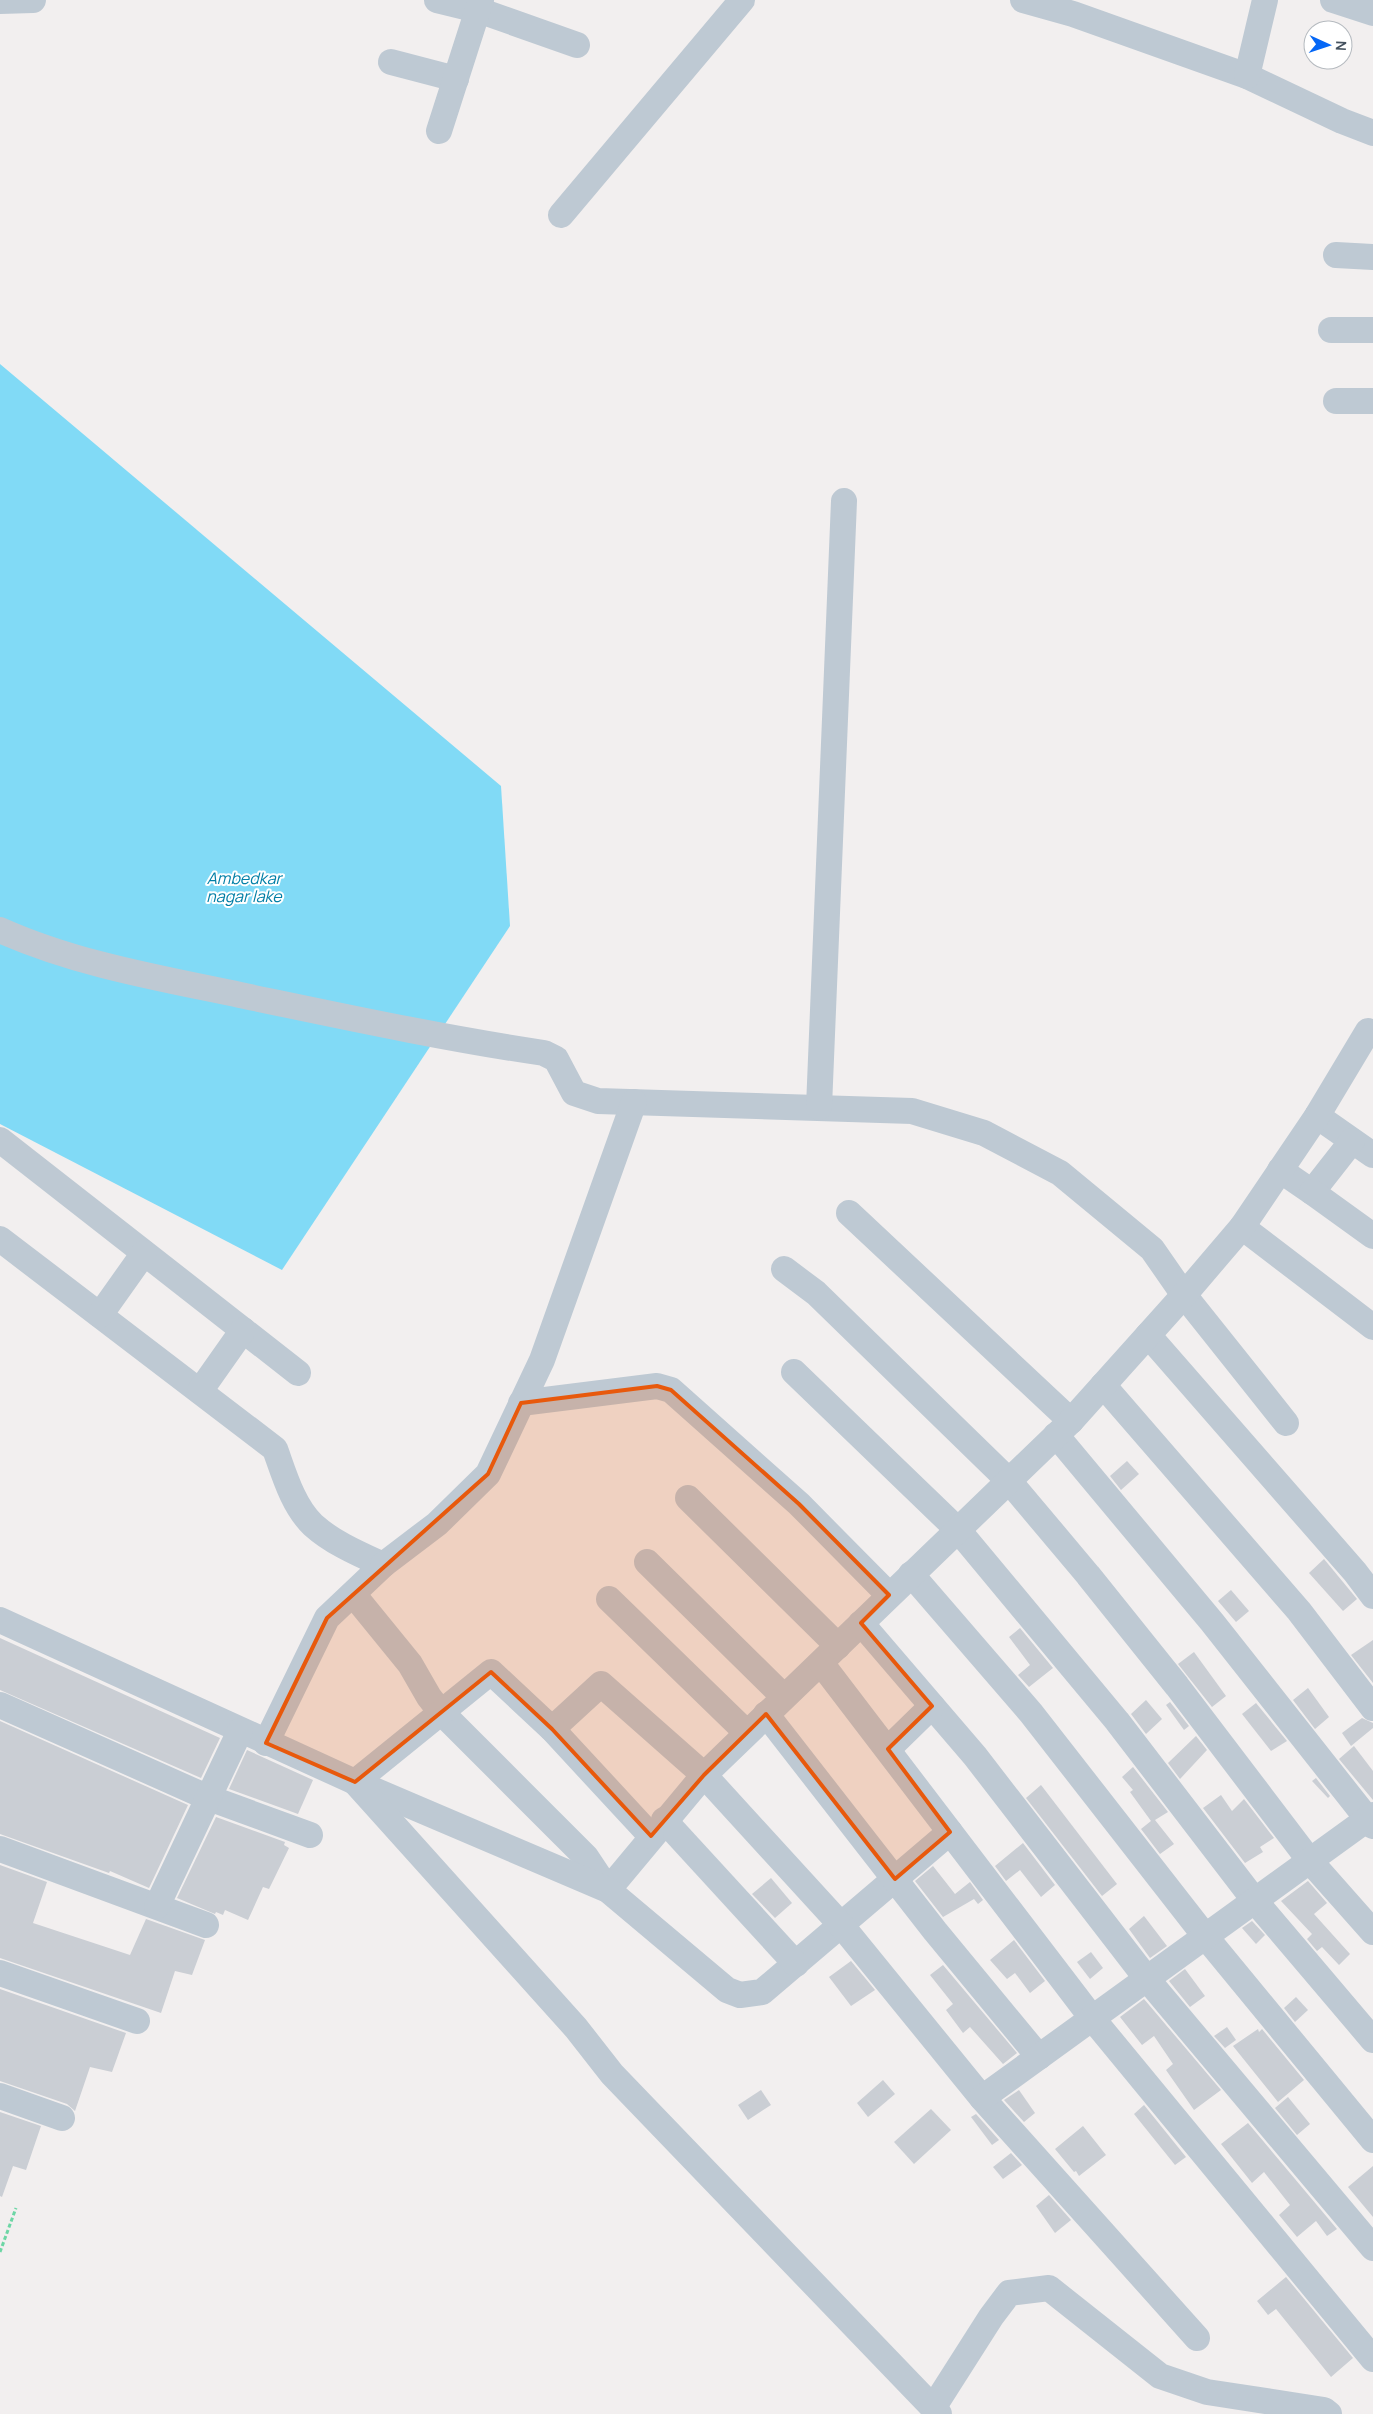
<svg xmlns="http://www.w3.org/2000/svg" width="1373" height="2414" font-family="Manrope,sans-serif">
<style>
.water{fill:#81daf6}
.building{fill:#caced4}
.lines{fill:none;stroke-linecap:round;stroke-linejoin:round}
.path{stroke:#6dd6a5;stroke-width:3;stroke-dasharray:4 2.5;stroke-linecap:butt}
.minor{stroke:#bec9d3;stroke-width:26}
.marked{fill:#e8590c;fill-opacity:0.2;stroke:#e8590c;stroke-width:4;stroke-linejoin:round}
.labels{text-anchor:middle;dominant-baseline:central;stroke-width:4;stroke-linejoin:round;paint-order:stroke}
.water-label{font-size:16px;font-style:italic;fill:#027fa6;stroke:#fff}
</style>
<rect width="100%" height="100%" fill="#f2efef"/>
<!-- water -->
<path class="water" d="M0 364 501 786 510 926 282 1270 0 1124Z"/>
<!-- building -->
<g class="building">
<path d="M1127 1461 1139 1474 1121 1490 1110 1476Z"/>
<path d="M1324 1559 1357 1599 1343 1611 1309 1573Z"/>
<path d="M1231 1590 1249 1611 1236 1622 1218 1601Z"/>
<path d="M1020 1628 1053 1668 1029 1687 1018 1675 1030 1665 1009 1637Z"/>
<path d="M0 1638 220 1738 201 1778 0 1690Z"/>
<path d="M1373 1640V1683L1351 1655Z"/>
<path d="M1194 1652 1226 1696 1212 1707 1178 1664Z"/>
<path d="M1308 1688 1329 1717 1315 1729 1293 1700Z"/>
<path d="M1146 1700 1162 1719 1146 1734 1131 1714Z"/>
<path d="M1170 1702 1189 1726 1184 1730 1166 1705Z"/>
<path d="M1256 1703 1287 1741 1271 1751 1242 1714Z"/>
<path d="M1362 1718 1373 1723V1728L1351 1746 1342 1733Z"/>
<path d="M0 1721 188 1805 149 1888 110 1871 109 1873 0 1834Z"/>
<path d="M1196 1736 1207 1750 1180 1779 1168 1763Z"/>
<path d="M1354 1746 1373 1771V1800L1339 1759Z"/>
<path d="M247 1750 313 1780 298 1814 229 1789Z"/>
<path d="M1133 1767 1168 1812 1155 1820 1174 1844 1160 1854 1141 1829 1151 1821 1130 1792 1133 1790 1122 1777Z"/>
<path d="M1316 1778 1330 1796 1328 1798 1312 1781Z"/>
<path d="M1041 1785 1117 1884 1102 1896 1026 1798Z"/>
<path d="M1221 1795 1232 1811 1244 1799 1274 1838 1260 1847 1263 1852 1245 1863 1203 1808Z"/>
<path d="M216 1817 285 1842 284 1845 289 1848 269 1889 263 1887 248 1920 225 1910 223 1915 216 1912 215 1914 177 1898Z"/>
<path d="M1023 1843 1055 1885 1041 1897 1020 1870 1006 1881 995 1866Z"/>
<path d="M0 1865 47 1882 33 1923 130 1955 146 1919 205 1940 192 1975 175 1971 161 2013 0 1958Z"/>
<path d="M933 1866 955 1894 970 1882 983 1900 978 1904 974 1899 943 1917 915 1881Z"/>
<path d="M771 1878 792 1903 775 1918 752 1894Z"/>
<path d="M1308 1881 1327 1903 1314 1914 1350 1954 1339 1965 1322 1947 1317 1951 1307 1939 1312 1934 1281 1901Z"/>
<path d="M1144 1916 1167 1946 1150 1958 1129 1929Z"/>
<path d="M1252 1921 1265 1935 1256 1944 1242 1928Z"/>
<path d="M1014 1940 1045 1981 1030 1993 1015 1973 1007 1979 990 1960Z"/>
<path d="M1091 1952 1103 1968 1090 1979 1077 1962Z"/>
<path d="M851 1961 875 1990 851 2006 829 1977Z"/>
<path d="M943 1965 1017 2053 1003 2064 970 2027 963 2033 946 2010 953 2004 930 1975Z"/>
<path d="M1185 1969 1205 1996 1190 2007 1169 1981Z"/>
<path d="M0 1989 126 2033 112 2072 90 2067 75 2111 67 2104 0 2081Z"/>
<path d="M1296 1997 1308 2010 1295 2022 1284 2008Z"/>
<path d="M1144 1999 1221 2090 1194 2110 1166 2070 1173 2064 1154 2036 1142 2045 1120 2017Z"/>
<path d="M1227 2027 1236 2040 1225 2048 1214 2036Z"/>
<path d="M1258 2029 1259 2032 1262 2029 1304 2080 1278 2102 1233 2046Z"/>
<path d="M883 2080 895 2094 868 2117 857 2103Z"/>
<path d="M761 2090 771 2105 748 2120 738 2105Z"/>
<path d="M1019 2090 1035 2113 1024 2122 1004 2100Z"/>
<path d="M1288 2097 1310 2124 1297 2135 1275 2108Z"/>
<path d="M1144 2105 1186 2157 1175 2165 1134 2114Z"/>
<path d="M931 2109 951 2130 914 2164 894 2142Z"/>
<path d="M0 2112 41 2126 26 2170 13 2166 2 2197 0 2196Z"/>
<path d="M976 2114 999 2140 992 2145 971 2117Z"/>
<path d="M1248 2123 1337 2229 1327 2236 1316 2221 1297 2237 1279 2215 1290 2205 1264 2172 1252 2183 1221 2144Z"/>
<path d="M1083 2126 1106 2155 1079 2176 1076 2171 1074 2172 1055 2149Z"/>
<path d="M1011 2153 1022 2165 1003 2179 993 2167Z"/>
<path d="M1373 2166V2217L1348 2187Z"/>
<path d="M1049 2195 1071 2220 1055 2233 1036 2206Z"/>
<path d="M1286 2277 1353 2358 1331 2377 1276 2309 1268 2315 1257 2301Z"/>
</g>
<g class="lines">
<!-- path -->
<path class="path" d="M0 2252 16 2208"/>
<!-- minor -->
<g class="minor">
<path d="M437 0 478 10 577 45"/>
<path d="M1023 0 1073 14 1247 76 1342 121 1373 133"/>
<path d="M1333 0 1373 13"/>
<path d="M0 1 33 0"/>
<path d="M391 62 456 79"/>
<path d="M1247 76 1265 0"/>
<path d="M439 131 481 0"/>
<path d="M561 215 742 0"/>
<path d="M1336 255 1373 257"/>
<path d="M1331 330H1373"/>
<path d="M1336 401H1373"/>
<path d="M0 930C76 964 159 978 240 995 341 1016 442 1038 544 1053L556 1059 574 1093 598 1101 912 1111 984 1133 1060 1173 1152 1249 1184 1295 1286 1423"/>
<path d="M819 1107 844 501"/>
<path d="M1317 1116 1373 1155"/>
<path d="M0 1140 298 1373"/>
<path d="M1280 1170 1312 1192 1352 1141"/>
<path d="M1312 1192 1373 1236"/>
<path d="M849 1213 1071 1421"/>
<path d="M1242 1227 1373 1327"/>
<path d="M0 1239 275 1449C284 1474 293 1506 313 1525 333 1543 359 1554 383 1565L327 1618 266 1743"/>
<path d="M784 1269 816 1293 1009 1481 1088 1575 1177 1686 1310 1861 1373 1932"/>
<path d="M100 1315 144 1253"/>
<path d="M1148 1335 1355 1572 1373 1596"/>
<path d="M794 1372 958 1530 1117 1721 1255 1901 1373 2040"/>
<path d="M1103 1385 1299 1611 1373 1708"/>
<path d="M200 1391 243 1330"/>
<path d="M521 1403 657 1386 671 1390 799 1504 889 1595"/>
<path d="M1056 1435 1212 1622 1373 1826"/>
<path d="M688 1498 838 1646"/>
<path d="M647 1562 784 1697"/>
<path d="M383 1565 437 1524 488 1474 542 1360 634 1102"/>
<path d="M911 1574 1031 1713 1205 1936 1373 2140"/>
<path d="M353 1594 410 1664 429 1697 440 1711 586 1857 608 1890 704 1775 1071 1421 1184 1295 1242 1227 1317 1116 1368 1031"/>
<path d="M609 1599 747 1733"/>
<path d="M0 1620 355 1782 608 1890 727 1990 740 1995 762 1992 950 1832"/>
<path d="M861 1623 975 1756 1147 1979 1373 2248"/>
<path d="M821 1663 1092 2018 1373 2359"/>
<path d="M0 1705 209 1798 310 1835"/>
<path d="M766 1714 935 1931 1039 2057"/>
<path d="M552 1729 601 1684 704 1775 842 1926 982 2098 1197 2338"/>
<path d="M888 1749 932 1706"/>
<path d="M664 1820 796 1964"/>
<path d="M651 1836 552 1729 491 1672 355 1782 576 2028 612 2074 939 2414"/>
<path d="M0 1849 206 1925"/>
<path d="M157 1906 240 1731"/>
<path d="M0 1973 137 2021"/>
<path d="M0 2096 62 2118"/>
<path d="M982 2098 1373 1815"/>
<path d="M933 2408 991 2317 1009 2293 1049 2288 1160 2376 1207 2392 1324 2410 1329 2414"/>
</g>
</g>
<!-- marked area -->
<path class="marked" d="M657 1386 671 1390 799 1504 889 1595 861 1623 932 1706 888 1749 950 1832 895 1879 766 1714 704 1775 651 1836 552 1729 491 1672 355 1782 266 1743 327 1618 488 1474 521 1403Z"/>
<g class="labels">
<!-- water labels -->
<g class="water-label">
<text x="244" y="878">Ambedkar<tspan x="244" dy="18">nagar lake</tspan></text>
</g>
</g>
<!-- north arrow -->
<g transform="translate(1328 45) rotate(93)"><circle r="24" fill="#ffffff" stroke="#b5babf"/>
<path d="M0-4L9 19L0 12L-9 19Z" fill="#0567f6"/>
<text y="-8" font-size="14" font-weight="bold" text-anchor="middle" fill="#45525f">N</text>
</g>
</svg>
